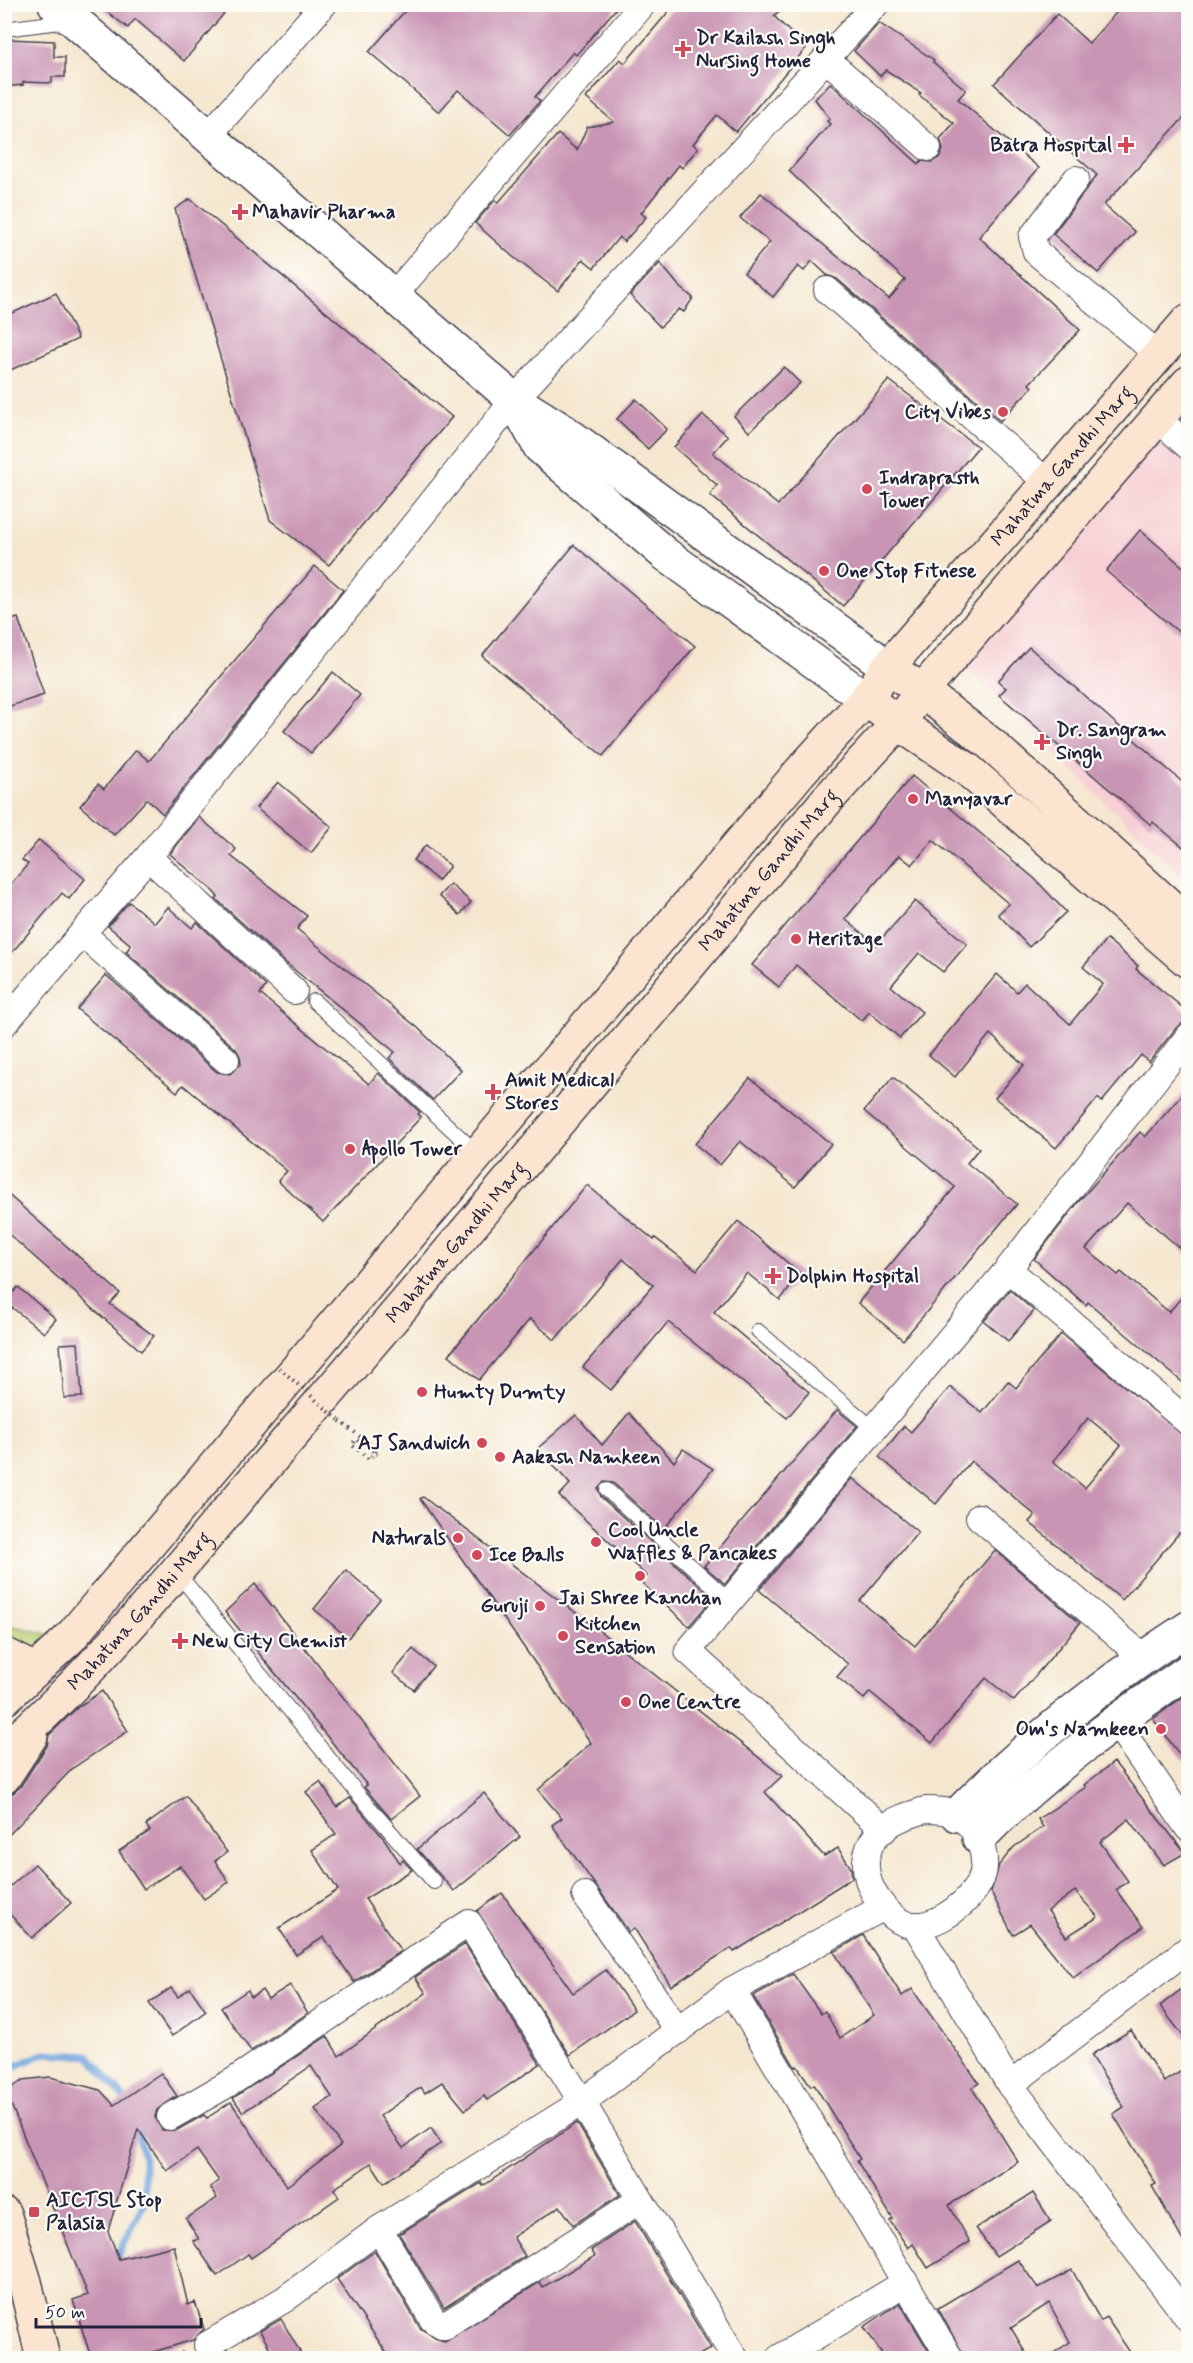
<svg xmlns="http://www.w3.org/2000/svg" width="1193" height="2363" font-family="Mynerve,sans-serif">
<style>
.built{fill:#f7cfd4}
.green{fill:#b7cc70;stroke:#6c7756;stroke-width:1.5}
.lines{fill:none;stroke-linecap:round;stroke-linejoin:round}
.stream{stroke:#70a4dc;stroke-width:7}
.building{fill:#c995b4;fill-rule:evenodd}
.service-casing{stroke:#424051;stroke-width:16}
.minor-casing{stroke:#424051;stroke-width:28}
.tertiary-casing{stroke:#424051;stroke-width:36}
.secondary-casing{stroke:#424051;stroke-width:36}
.path{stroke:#424051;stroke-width:4;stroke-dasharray:1.5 4.5;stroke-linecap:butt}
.service{stroke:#fff;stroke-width:14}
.minor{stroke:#fff;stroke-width:26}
.tertiary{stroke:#fff;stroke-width:33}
.secondary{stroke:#fce5d0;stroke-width:33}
.path-bridge{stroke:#424051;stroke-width:4;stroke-dasharray:1.5 4.5;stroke-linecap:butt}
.poi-dot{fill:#d1495b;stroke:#fdfcf7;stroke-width:2}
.labels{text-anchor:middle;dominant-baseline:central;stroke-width:4.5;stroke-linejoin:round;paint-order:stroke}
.poi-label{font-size:20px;font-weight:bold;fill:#22223b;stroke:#fdfcf7;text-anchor:start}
.street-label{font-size:20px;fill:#22223b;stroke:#fdfcf7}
</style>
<rect width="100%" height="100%" fill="#fdfcf7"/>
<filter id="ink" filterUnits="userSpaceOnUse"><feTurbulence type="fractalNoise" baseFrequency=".0167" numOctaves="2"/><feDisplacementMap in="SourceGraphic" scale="12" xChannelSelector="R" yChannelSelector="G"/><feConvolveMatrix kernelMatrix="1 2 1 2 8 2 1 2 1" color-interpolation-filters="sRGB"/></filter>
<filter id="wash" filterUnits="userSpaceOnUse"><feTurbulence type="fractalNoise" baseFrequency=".008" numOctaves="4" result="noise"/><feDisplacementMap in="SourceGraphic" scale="24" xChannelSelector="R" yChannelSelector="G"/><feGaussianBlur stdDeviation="1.35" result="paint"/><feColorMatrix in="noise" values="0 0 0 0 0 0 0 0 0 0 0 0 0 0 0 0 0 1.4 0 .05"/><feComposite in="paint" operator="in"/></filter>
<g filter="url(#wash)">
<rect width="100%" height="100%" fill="#f5e7cf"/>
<!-- built -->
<path class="built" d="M1188 386V882L961 663Z"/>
<!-- green -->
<path class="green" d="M5 1624 69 1639 5 1699Z"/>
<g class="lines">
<!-- stream -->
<g class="stream">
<path d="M4 2071 45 2053 89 2056 129 2104"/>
<path d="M115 2262 144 2203V2158L136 2125"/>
</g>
</g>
<g id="blocks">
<!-- building -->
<g class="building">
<path d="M97 4H232L184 61 135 19 128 28Z"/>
<path d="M411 4H620L576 55 573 52 535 97 540 101 510 135 458 90 439 112 369 52Z"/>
<path d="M675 4H786L774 16 806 48 736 132 717 115 693 144 698 148 682 168 679 165 641 213 646 217 624 242 619 237 594 268 583 259 558 291 512 256 475 223 495 200 498 203 558 134 577 150 587 127 614 122 586 98 620 59 625 63Z"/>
<path d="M1124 4H1188V113L1104 205 1135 232 1098 273 1053 234 1097 175 994 84 1057 14 1089 43Z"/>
<path d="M879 23 934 60 933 62 966 90 958 99 1039 168 979 237 1080 330 1029 384 1032 387 1000 421 837 279 827 275 812 261 804 271 798 266 773 297 744 273 770 242 740 218 761 193 889 299 905 280 789 171 830 124 827 121 830 119 815 99 830 83 919 164 921 161 932 162 940 157 943 150 940 139 954 123 919 95 921 93 886 70 880 76 854 51Z"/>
<path d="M8 39 54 41V57H65V77H52V83L23 82V85L4 87V47H8Z"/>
<path d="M190 199 452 417 329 565 270 520 175 209Z"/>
<path d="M660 263 679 286 693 298 684 312 679 309 660 327 630 295Z"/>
<path d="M56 293 78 339 4 373V317Z"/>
<path d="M784 367 800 383 749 432 734 416Z"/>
<path d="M889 380 978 447 843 606 710 495 717 485 674 447 703 415 728 436 713 453 778 505Z"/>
<path d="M636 399 667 429 648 449 617 419Z"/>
<path d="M1140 530 1188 571V640L1106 571Z"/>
<path d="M574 545 695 646 603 756 482 656Z"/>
<path d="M315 566 343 590 163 814 147 799 114 835 80 806 98 784 104 789 136 750 149 761Z"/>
<path d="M18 618 44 695 4 708V622Z"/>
<path d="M1029 647 1188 787V851L1153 822 1151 825 999 695 1006 688 998 681Z"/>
<path d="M333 672 360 695 311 753 284 731Z"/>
<path d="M912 776 1035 879 1066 912 1029 947 998 914 1009 904 933 840 912 865 899 855 845 919 876 945 915 901 967 944 943 972 919 953 891 986 922 1012 900 1038 869 1012 862 1021 796 965 779 987 752 965Z"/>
<path d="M278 782 332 827 311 853 256 808Z"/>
<path d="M199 817 236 849 231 856 307 916 297 929 418 1028 461 1070 433 1100 391 1060 389 1058 395 1052 286 963 216 899 218 897 210 888 170 854Z"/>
<path d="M39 840 85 879 69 899 62 893 4 962V892L28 864 22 860Z"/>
<path d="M426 845 450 866 438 881 413 860Z"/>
<path d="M450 884 471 902 460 915 439 896Z"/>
<path d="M129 902 155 923 168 907 192 928 197 922 266 986 260 994 369 1084 378 1073 420 1112 418 1114 421 1117 323 1222 278 1181 287 1171 183 1085 177 1092 77 1009 106 975 217 1072 230 1074 241 1064 240 1056 236 1049 126 952 131 945 108 926Z"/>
<path d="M1107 939 1138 966 1136 969 1188 1012V1020L1176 1028 1149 1062 1141 1055 1102 1102 1098 1098 1056 1148 995 1098 1024 1065 990 1034 955 1077 929 1055 997 974 1017 992 1025 983 1070 1024 1103 984 1083 967Z"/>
<path d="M893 1077 979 1148 967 1163 1017 1204 903 1340 858 1303 955 1187 864 1111Z"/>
<path d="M750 1078 831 1144 795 1187 740 1141 720 1165 695 1144Z"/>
<path d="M1188 1088V1255L1127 1203 1086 1249 1118 1275 1121 1272 1169 1312 1188 1290V1387L1088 1302 1086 1305 1034 1259 1080 1200 1140 1132 1145 1137Z"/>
<path d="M587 1185 654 1240 655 1238 697 1270 738 1221 801 1274 780 1300 747 1273 714 1312 809 1392 787 1418 668 1322 611 1390 583 1367 653 1285 623 1259 555 1340 530 1319 479 1380 449 1355Z"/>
<path d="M4 1191 120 1293 110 1304 154 1336 141 1351 4 1230Z"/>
<path d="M18 1287 56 1319 44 1333 5 1302Z"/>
<path d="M1010 1290 1034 1311 1008 1341 984 1321Z"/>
<path d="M1061 1334 1188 1439V1540L1179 1533 1122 1600 1029 1522 1035 1515 971 1461 936 1504 879 1457 904 1426 911 1432 950 1387 982 1413 1008 1381 1016 1388ZM1088 1418 1121 1445 1085 1488 1053 1461Z"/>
<path d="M78 1343 82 1397 64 1398 60 1344Z"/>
<path d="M837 1410 857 1426 725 1584 704 1566Z"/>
<path d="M629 1413 674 1462 683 1449 713 1469 664 1529 613 1483 604 1482 598 1489 601 1497 713 1598 689 1626 641 1582 647 1576 559 1496 570 1484 538 1448 576 1415 602 1445Z"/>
<path d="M852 1478 918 1532 860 1601 915 1646 995 1550 1080 1623 1014 1701 986 1678 932 1743 870 1692 864 1699 837 1677 848 1664 759 1590Z"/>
<path d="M423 1497 596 1628 782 1776 765 1792 824 1856 838 1848 851 1868 852 1878 734 1952 731 1948 671 1986 634 1928 629 1932 552 1825 562 1818 538 1790 591 1743 420 1499Z"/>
<path d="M346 1570 380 1599 348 1638 314 1609Z"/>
<path d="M255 1584 420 1796 391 1819 364 1787 367 1785 225 1612Z"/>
<path d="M413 1649 433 1666 414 1690 393 1673Z"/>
<path d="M102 1691 128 1731 73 1768 4 1840V1795L13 1793 20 1787 47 1746 49 1735 79 1706Z"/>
<path d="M1188 1693V1766L1153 1719Z"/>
<path d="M1114 1762 1185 1853 1164 1865 1129 1819 1100 1842 1128 1881 1116 1890 1143 1927 1073 1978 1030 1924 1013 1935 991 1892 999 1865 1014 1847 1043 1827 1038 1819 1086 1787 1084 1785ZM1075 1891 1098 1917 1066 1937 1048 1911Z"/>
<path d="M320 1782 337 1807 350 1798 385 1840 400 1863 403 1860 412 1870 365 1899 401 1951 354 1982 324 1937 296 1955 279 1928 338 1890 312 1850 336 1834 306 1792Z"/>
<path d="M484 1793 520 1837 454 1891 417 1849Z"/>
<path d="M186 1796 227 1852 215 1861 229 1882 204 1899 180 1866 144 1889 119 1851 150 1831 146 1825Z"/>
<path d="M35 1864 71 1903 32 1938 4 1908V1892Z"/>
<path d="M502 1893 573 1993 606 1970 634 2010 570 2055 477 1911Z"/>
<path d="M863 1935 902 1996 912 1989 979 2083 972 2088 1018 2162 949 2205 970 2242 928 2268 913 2244 908 2248 890 2221 893 2219 857 2161 860 2159 814 2084 811 2086 797 2066 795 2067 753 1996 793 1974 821 2014 825 2011 840 2038 874 2015 834 1952Z"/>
<path d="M465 1944 540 2064 487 2100 484 2096 465 2110 442 2082 425 2093 421 2087 380 2116 403 2148 431 2128 441 2143 384 2183 371 2163 334 2189 339 2197 251 2258 248 2254 217 2276 193 2241 199 2239 186 2219 217 2198 210 2187 219 2181 197 2150 167 2171 138 2129 108 2231 119 2259 174 2246 188 2305 195 2302 204 2329 193 2340 133 2358H91L73 2300 88 2295 6 2092 23 2080 50 2077 100 2090 114 2105 161 2073 177 2096 157 2110 155 2117 162 2130H177L204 2115 207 2118 231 2102 287 2186 341 2145 315 2109 332 2097 311 2066 243 2112 233 2098 327 2036 339 2056 426 1993 415 1977Z"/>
<path d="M1188 1984V2042L1160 2006Z"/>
<path d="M290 1985 308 2013 251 2051 221 2008 248 1990 251 1997 262 1990 268 1999Z"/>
<path d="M171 1988 178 1997 190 1988 206 2011 172 2036 149 2003Z"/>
<path d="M1131 2030 1164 2082 1188 2067V2250L1152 2186 1156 2184 1113 2114 1124 2107 1091 2055Z"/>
<path d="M577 2123 620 2195 573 2225 560 2206 513 2237 525 2256 444 2308 399 2234 481 2183 483 2186Z"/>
<path d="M1033 2193 1051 2221 996 2256 976 2228Z"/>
<path d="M635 2221 711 2348 695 2358H390L337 2279 375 2251 420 2328 437 2339 445 2341 540 2282 543 2287 595 2256 591 2250Z"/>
<path d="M1018 2260 1038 2288 1072 2270 1101 2321 1106 2317 1134 2358H1046L1070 2342 1049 2303 1011 2328 1029 2358H965L938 2308Z"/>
<path d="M900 2303 933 2358H885L864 2327Z"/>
<path d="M281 2319 300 2352 288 2358H275L260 2331Z"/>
</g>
</g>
</g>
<g filter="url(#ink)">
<use href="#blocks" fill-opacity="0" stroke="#424051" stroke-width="1.5"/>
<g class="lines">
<!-- service casing -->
<g class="service-casing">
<g id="service">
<path d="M4 29 68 21"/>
<path d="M314 1001 478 1154"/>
<path d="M758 1331 874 1429"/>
<path d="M607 1490 730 1601"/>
<path d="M175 1570 358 1794 434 1882"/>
</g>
</g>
<!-- minor casing -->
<g class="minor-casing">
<g id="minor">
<path d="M826 59 928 148"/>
<path d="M208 136 324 4"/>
<path d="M1076 179 1032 237 1036 252 1159 355"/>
<path d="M827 290 1049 484"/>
<path d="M394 295 643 4"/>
<path d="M1157 418 1188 446"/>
<path d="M148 857 294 991"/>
<path d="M83 934 226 1060"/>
<path d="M4 1024 148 857 514 400 876 4"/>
<path d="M1008 1269 1188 1422"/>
<path d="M979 1517 1143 1657"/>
<path d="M1115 1721 1188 1828"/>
<path d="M925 1810C935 1810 947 1810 957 1815 978 1827 992 1860 979 1883 966 1907 922 1940 895 1918 866 1895 851 1852 887 1826 897 1818 913 1814 925 1810Z"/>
<path d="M884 1830 688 1651 1008 1269 1188 1037"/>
<path d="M585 1895 678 2031"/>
<path d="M915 1925 1010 2085 1188 2318"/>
<path d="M732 1990 950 2358"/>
<path d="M1010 2085 1188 1949"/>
<path d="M170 2117 235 2080 469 1923 582 2102 735 2358"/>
<path d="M379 2229 433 2320 444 2326 640 2200"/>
<path d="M207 2345 285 2299 379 2229 582 2102 732 1990 882 1908"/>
<path d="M779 2358 905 2283"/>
</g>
</g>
<!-- tertiary casing -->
<g class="tertiary-casing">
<g id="tertiary">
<path d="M55 4 514 400 565 432 888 667"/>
<path d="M515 402 540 447 665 554 866 699"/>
<path d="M957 1815C1026 1745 1105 1682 1188 1628"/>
<path d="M979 1838C1042 1774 1114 1722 1188 1671"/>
</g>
</g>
<!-- secondary casing -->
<g class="secondary-casing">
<g id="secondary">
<path d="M1188 383 922 691 992 745 1188 923"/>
<path id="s1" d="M888 667 1188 321"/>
<path d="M4 1654 35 1670"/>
<path d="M4 1699 69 1639 800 772 866 699 888 667 922 691 898 723 866 699"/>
<path id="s2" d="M4 1751C110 1659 201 1540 293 1434 474 1225 650 1012 827 800L898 723 968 770 1188 961"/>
<path d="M4 1777 31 1736"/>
<path d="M4 2214 25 2282 43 2358"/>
</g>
</g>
<!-- path -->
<g class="path">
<path d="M340 1421 377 1450 369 1459 352 1445 356 1439 377 1455"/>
<path d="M164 2358 186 2352"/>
</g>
<!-- service -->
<use href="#service" class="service"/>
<!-- minor -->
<use href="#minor" class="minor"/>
<!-- tertiary -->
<use href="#tertiary" class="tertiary"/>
<!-- secondary -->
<use href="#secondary" class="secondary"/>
<!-- path-bridge -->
<path class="path-bridge" d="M279 1368 339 1420"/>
</g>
</g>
<!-- markers -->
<g class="poi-dot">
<path d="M680 40h6v6h6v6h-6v6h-6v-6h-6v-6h6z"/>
<path d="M1123 136h6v6h6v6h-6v6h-6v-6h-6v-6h6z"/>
<path d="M237 203h6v6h6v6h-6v6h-6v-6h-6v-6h6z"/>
<circle cx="1003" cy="412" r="6"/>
<circle cx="867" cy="489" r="6"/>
<circle cx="824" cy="571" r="6"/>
<path d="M1039 733h6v6h6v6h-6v6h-6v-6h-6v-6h6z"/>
<circle cx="913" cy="799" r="6"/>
<circle cx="796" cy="939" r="6"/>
<path d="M490 1083h6v6h6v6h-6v6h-6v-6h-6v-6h6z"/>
<circle cx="350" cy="1149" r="6"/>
<path d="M770 1267h6v6h6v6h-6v6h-6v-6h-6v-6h6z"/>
<circle cx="422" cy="1392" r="6"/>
<circle cx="482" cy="1443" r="6"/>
<circle cx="500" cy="1457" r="6"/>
<circle cx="458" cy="1538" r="6"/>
<circle cx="596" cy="1542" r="6"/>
<circle cx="477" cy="1555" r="6"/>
<circle cx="640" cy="1576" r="6"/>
<circle cx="540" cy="1606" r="6"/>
<circle cx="563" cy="1636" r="6"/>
<path d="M177 1632h6v6h6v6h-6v6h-6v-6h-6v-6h6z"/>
<circle cx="626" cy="1702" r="6"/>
<circle cx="1161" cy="1729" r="6"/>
<rect x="28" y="2206" width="12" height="12" rx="3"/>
</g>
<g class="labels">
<!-- poi labels -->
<g class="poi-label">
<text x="696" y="38">Dr Kailash Singh<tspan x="696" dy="23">Nursing Home</tspan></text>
<text x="1112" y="145" text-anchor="end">Batra Hospital</text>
<text x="252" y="212">Mahavir Pharma</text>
<text x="991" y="412" text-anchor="end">City Vibes</text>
<text x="879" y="478">Indraprasth<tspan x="879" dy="23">Tower</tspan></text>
<text x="836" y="571">One Stop Fitnese</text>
<text x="1056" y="730">Dr. Sangram<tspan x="1056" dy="23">Singh</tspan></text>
<text x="925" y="799">Manyavar</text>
<text x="808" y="939">Heritage</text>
<text x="505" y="1080">Amit Medical<tspan x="505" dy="23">Stores</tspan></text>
<text x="362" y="1149">Apollo Tower</text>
<text x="786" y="1276">Dolphin Hospital</text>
<text x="434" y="1392">Humty Dumty</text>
<text x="470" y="1443" text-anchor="end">AJ Sandwich</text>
<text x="512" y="1457">Aakash Namkeen</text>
<text x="608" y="1530">Cool Uncle<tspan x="608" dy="23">Waffles &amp; Pancakes</tspan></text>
<text x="446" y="1538" text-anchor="end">Naturals</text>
<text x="489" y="1555">Ice Balls</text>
<text x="640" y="1598" text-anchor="middle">Jai Shree Kanchan</text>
<text x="528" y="1606" text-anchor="end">Guruji</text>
<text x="575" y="1624">Kitchen<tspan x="575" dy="23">Sensation</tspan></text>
<text x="192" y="1641">New City Chemist</text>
<text x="638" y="1702">One Centre</text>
<text x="1149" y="1729" text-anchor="end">Om's Namkeen</text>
<text x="46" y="2200">AICTSL Stop<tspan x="46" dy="23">Palasia</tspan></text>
</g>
<!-- street labels -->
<g class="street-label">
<text stroke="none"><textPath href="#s1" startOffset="266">Mahatma Gandhi Marg</textPath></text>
<text stroke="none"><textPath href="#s2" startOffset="1167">Mahatma Gandhi Marg</textPath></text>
<text stroke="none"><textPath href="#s2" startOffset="681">Mahatma Gandhi Marg</textPath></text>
<text stroke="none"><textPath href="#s2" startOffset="195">Mahatma Gandhi Marg</textPath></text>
</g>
</g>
<!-- margin -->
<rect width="1193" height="2363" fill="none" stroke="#fdfcf7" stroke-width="24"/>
<!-- scale -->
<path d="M36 2318v9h165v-9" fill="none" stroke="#22223b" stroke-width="3"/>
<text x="45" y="2318" font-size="18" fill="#22223b" stroke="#fdfcf7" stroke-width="4.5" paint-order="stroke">50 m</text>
</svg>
